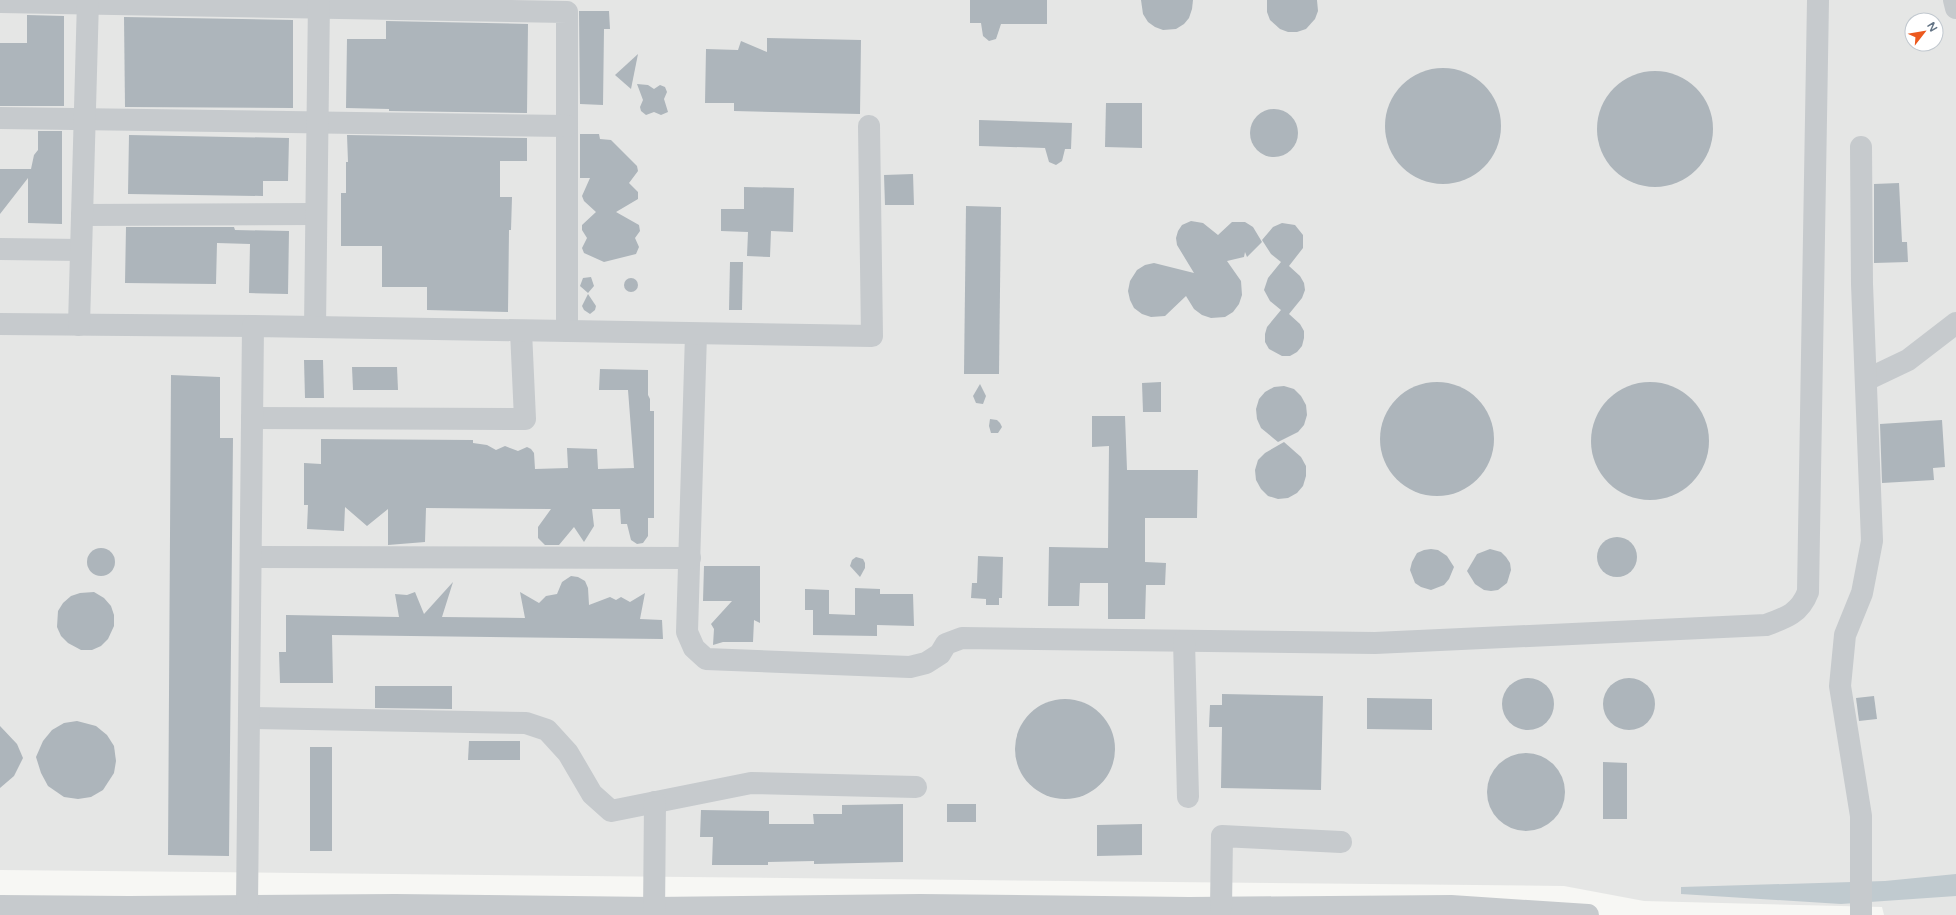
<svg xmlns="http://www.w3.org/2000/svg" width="1956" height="915" font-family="'Varela Round',sans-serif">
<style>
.built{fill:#e5e6e5;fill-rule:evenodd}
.water{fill:#c0cacf}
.building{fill:#adb5bb}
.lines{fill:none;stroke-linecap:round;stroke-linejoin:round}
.minor{stroke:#c6cacd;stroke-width:22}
</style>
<rect width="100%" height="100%" fill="#f7f7f4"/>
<!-- built -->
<path class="built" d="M0 0H1956V915H1884L1882 907 1644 901 1564 886 0 870ZM1912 20H1936V44H1912Z"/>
<!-- water -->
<path class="water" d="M1956 874V896L1841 904 1681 894V887L1885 881Z"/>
<!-- building -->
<g class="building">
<path d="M970 0H1047V24H1001L996 39 989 41 983 36 981 23H970Z"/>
<path d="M1141 0H1193L1192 9 1189 18 1184 24 1176 29 1163 30 1155 27 1148 22 1143 14Z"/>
<path d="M1267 0H1317L1318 11 1315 19 1306 29 1297 32H1288L1280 29 1270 20 1267 12Z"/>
<path d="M579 11H609L610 29H604L603 105 580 104Z"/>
<path d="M27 15 64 16V106H0V43H27Z"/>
<path d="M124 17 293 20V108L125 107Z"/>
<path d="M386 21 528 24 527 113 389 111V109L346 108 347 39H386Z"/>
<path d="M767 38 861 40 860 114 734 111V103H705L706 49 738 50 741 41 767 52Z"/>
<path d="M638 54 631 89 615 75Z"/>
<circle cx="1443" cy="126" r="58"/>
<circle cx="1655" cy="129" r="58"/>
<path d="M637 84 648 85 654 89 660 85 665 87 667 92 664 99 668 112 661 115 654 112 646 115 641 111 640 107 643 100Z"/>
<path d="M1106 103H1142V148L1105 147Z"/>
<circle cx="1274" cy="133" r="24"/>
<path d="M979 120 1072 123 1071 149H1065L1062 161 1056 165 1049 162 1045 148 979 146Z"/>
<path d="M38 131H62V224L28 223V178L0 214V169H31L34 155 38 150Z"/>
<path d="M580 134H599L600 139 611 140 637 166 638 171 629 183 638 192V199L616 212 639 225 640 231 635 238 639 247 636 254 604 262 584 253 582 248 587 238 582 230V225L596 212 584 201 582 196 590 178H580Z"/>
<path d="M129 135 289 138 288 181H263V196L128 194Z"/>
<path d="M347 135 527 138V161H500V197H512L511 230H509L508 312 427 310V287H382V246H341V193H346V162H348Z"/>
<path d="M913 174 914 205H885L884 175Z"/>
<path d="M1899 183 1902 242H1907L1908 262 1874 263V184Z"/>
<path d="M744 187 794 188 793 232 771 231 770 257 747 256 748 232 721 231V209H744Z"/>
<path d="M966 206 1001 207 999 374H964Z"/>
<path d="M1191 221 1203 223 1218 235 1232 222H1245L1253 227 1262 242 1247 257 1245 252 1244 257 1227 261 1241 281 1242 295 1239 304 1233 312 1225 317 1211 318 1202 315 1194 309 1186 296 1165 316 1151 317 1142 314 1134 308 1130 300 1128 291 1130 281 1137 270 1145 265 1154 263 1194 273 1177 245 1176 238 1178 231 1182 225Z"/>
<path d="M1282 223 1295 225 1303 235V248L1289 266 1300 276 1304 283 1305 290 1302 298 1289 314 1300 324 1304 331V338L1302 346 1297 352 1290 356H1282L1269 349 1265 342V334L1267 327 1281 310 1270 301 1264 290 1268 278 1281 262 1271 254 1262 240 1273 227Z"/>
<path d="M126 227H234L235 230 289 231 288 294 249 293 250 244 217 243 216 284 125 283Z"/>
<path d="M730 262H743L742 310H729Z"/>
<path d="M591 277 594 286 588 293 580 286 583 278Z"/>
<circle cx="631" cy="285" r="7"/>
<path d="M588 294 596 306 595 310 590 314 584 310 582 306Z"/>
<path d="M304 360H323L324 398H305Z"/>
<path d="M352 367H397L398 390H353Z"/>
<path d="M600 369 648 370V395L650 399V411H654V518H648V536L643 543 637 544 631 540 627 524H621L620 509H592L594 526 584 542 574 527 559 545H545L538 538V527L551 509 426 508 425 542 388 545V509L367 526 345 507 344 531 307 529 308 505H304V463L321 464V439L473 440V443L487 445 496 450 505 446 518 451 527 447 531 449 534 453 535 469 568 468 567 448 597 449 598 469 634 468 628 390H599Z"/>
<path d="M171 375 220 377V438H233L229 856 168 855Z"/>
<circle cx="1437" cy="439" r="57"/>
<path d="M1161 382V412H1143L1142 383Z"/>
<circle cx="1650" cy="441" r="59"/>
<path d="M980 384 986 396 983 404 976 403 973 396Z"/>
<path d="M1284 386 1294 389 1301 396 1306 405 1307 415 1304 425 1298 432 1278 442 1261 428 1257 419 1256 409 1259 399 1265 392 1274 387Z"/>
<path d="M1092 416H1125L1127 470H1198L1197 518H1145V562L1166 563 1165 585H1146L1145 619H1108V583H1080L1079 606H1048L1049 547 1108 548 1109 446 1092 447Z"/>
<path d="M990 419 997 420 1000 423 1002 427 998 433H991L989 426Z"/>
<path d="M1942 420 1945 467 1933 468 1934 480 1882 483 1880 424Z"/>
<path d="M1284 442 1301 457 1306 466V476L1303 486 1297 493 1288 498 1278 499 1268 496 1261 489 1256 480 1255 470 1258 460 1265 453Z"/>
<circle cx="1617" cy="557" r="20"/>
<circle cx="101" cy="562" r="14"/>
<path d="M1431 549 1438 550 1447 556 1454 567 1449 579 1444 585 1431 590 1421 587 1415 583 1410 570 1412 562 1417 553 1424 550Z"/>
<path d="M1490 549 1501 552 1506 557 1510 563 1511 570 1507 583 1498 590 1491 591 1484 590 1475 584 1467 571 1477 554Z"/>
<path d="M978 556 1003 557 1002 598H999V605H986V599L971 598 972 583H977Z"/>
<path d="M856 557 863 559 865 563V568L860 577 850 566 852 560Z"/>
<path d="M704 566H760V623L754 620 753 642H723L713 645 714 629 711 624 732 601H703Z"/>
<path d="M571 576 578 577 585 581 588 588 589 605 610 597 616 600 621 597 630 602 645 593 640 619 662 620 663 639 332 635 333 683H280L279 652H286V615L399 617 395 594 407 595 415 592 424 614 453 582 442 617 525 618 520 592 539 603 546 596 557 594 562 582Z"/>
<path d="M855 588 880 589V594H913L914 626 877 625V636L813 635V610H805V589L829 590V614L855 615Z"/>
<path d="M94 592 104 598 111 606 114 615V626L108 639 101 646 92 650H81L68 643 61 636 57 627 58 611 63 603 71 596 80 593Z"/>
<circle cx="1629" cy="704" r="26"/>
<circle cx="1528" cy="704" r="26"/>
<path d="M375 686H452V709L375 708Z"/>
<path d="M1222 694 1323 696 1321 790 1221 788 1222 727H1209L1210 705H1222Z"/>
<path d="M1874 696 1877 719 1859 721 1856 698Z"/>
<path d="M1367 698 1432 699V730L1367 729Z"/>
<circle cx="1065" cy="749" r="50"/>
<path d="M77 721 96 726 107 735 114 746 116 761 114 773 103 790 91 797 78 799 64 797 48 786 41 773 36 757 43 741 52 730 64 723Z"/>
<path d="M0 726 17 744 23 758 14 776 0 788Z"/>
<path d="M469 741H520V760H468Z"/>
<rect x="310" y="747" width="22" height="104"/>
<circle cx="1526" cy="792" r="39"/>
<path d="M1603 762 1627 763V819H1603Z"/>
<path d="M903 804V862L814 864V861L768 862V865H712L713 837H700L701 810 769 811V824H814L813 814H842V805Z"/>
<rect x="947" y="804" width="29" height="18"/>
<path d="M1142 824V855L1097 856V825Z"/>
</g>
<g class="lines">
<!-- minor -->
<g class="minor">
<path d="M1954 0 1956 8"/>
<path d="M0 2 567 12V331"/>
<path d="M0 118 567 126"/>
<path d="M82 215 316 214"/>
<path d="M0 249 81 250"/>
<path d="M0 324 253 326"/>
<path d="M79 325 88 0"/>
<path d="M315 327 319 0"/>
<path d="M696 334 687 632 694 648 706 659 910 667 926 663 940 654 946 644 962 638 1375 643 1766 625C1786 618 1800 613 1808 592L1818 0"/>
<path d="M1866 380 1908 360 1956 323"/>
<path d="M252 418 525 419 521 331"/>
<path d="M251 557 690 558"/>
<path d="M1184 641 1188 797"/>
<path d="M249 718 526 723 547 730 568 753 592 794 611 811 751 783 916 787"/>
<path d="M0 906 129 907 395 905 654 908 920 905 1189 908 1451 906 1588 915"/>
<path d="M247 906 253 326 872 336 869 126"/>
<path d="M1221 907 1222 836 1341 842"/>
<path d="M654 915 655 802"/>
<path d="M1861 915V816L1840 686 1845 635 1862 593 1872 541 1862 284 1861 147"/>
</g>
</g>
<!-- north arrow -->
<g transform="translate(1924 32) rotate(59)"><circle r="19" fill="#ffffff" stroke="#c1c8cf"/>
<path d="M0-3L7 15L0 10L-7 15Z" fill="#ec591e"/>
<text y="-6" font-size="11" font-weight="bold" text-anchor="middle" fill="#647586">N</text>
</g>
</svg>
